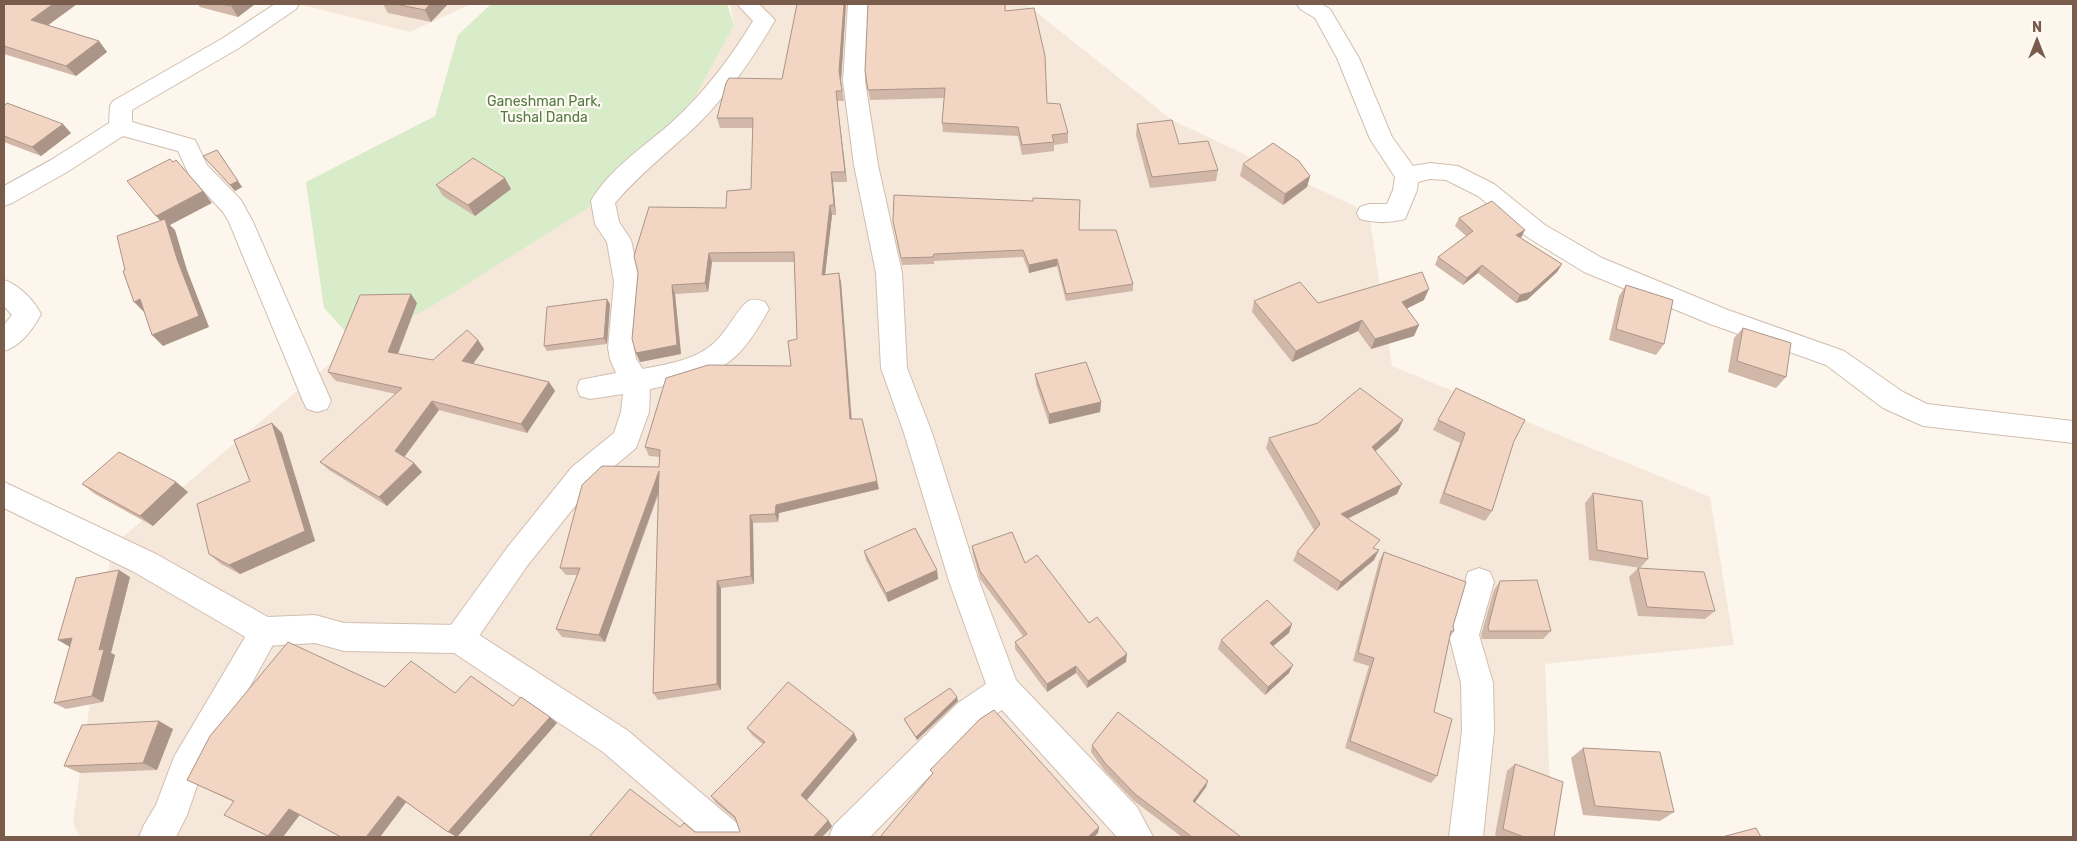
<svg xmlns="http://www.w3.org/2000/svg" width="2077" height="841" font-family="Rubik,sans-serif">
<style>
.residential{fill:#f5e8da}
.green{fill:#d8ecc9}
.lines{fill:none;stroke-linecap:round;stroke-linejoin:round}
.minor-casing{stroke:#d1beb0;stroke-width:2}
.tertiary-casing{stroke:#d1beb0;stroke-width:2}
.minor{fill:#fff;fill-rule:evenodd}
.tertiary{fill:#fff;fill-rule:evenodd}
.wall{fill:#d1b7a8}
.shaded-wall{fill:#aa9588}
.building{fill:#f3d5c3;stroke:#aa9588}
.labels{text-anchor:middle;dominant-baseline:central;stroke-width:4.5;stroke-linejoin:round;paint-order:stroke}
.park-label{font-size:14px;fill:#537a41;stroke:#fffaf3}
</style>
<rect width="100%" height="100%" fill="#fdf6ec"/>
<!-- residential -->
<g class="residential">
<path d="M298 4H471L410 32Z"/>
<path d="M730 4H1026L1172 120 1369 213 1392 366 1710 497 1734 645 1545 664 1552 837H80L73 823 112 546 734 25Z"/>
</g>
<!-- green -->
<path class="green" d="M491 4H727L734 25 695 97 602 199 429 308 356 343 324 308 306 182 435 116 458 35Z"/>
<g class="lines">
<!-- minor casing -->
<g class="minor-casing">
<g id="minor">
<path d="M275 4H299L296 9 239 48 132 110V122L195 140 207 165 241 200 253 222 331 401 327 409 317 412 307 409 303 401 229 222 223 212 189 175 178 151 123 136 67 172 12 203 4 206V186L51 160 109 123 110 106 113 101 223 38Z"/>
<path d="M737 4H759L775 20C753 58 729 93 698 124 671 150 640 173 615 203L619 222 631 240 640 282 634 348 636 359 643 369C667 364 697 360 715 342 726 332 738 309 747 302 752 298 759 300 765 302L769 309C759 327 746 349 730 361 708 378 676 384 650 389L649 412 636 448 592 485 527 566 470 649 459 653 448 649 443 639 448 629 507 548 572 467 614 433 621 412 623 394 590 399 580 396 577 388 580 380 616 373 610 359 608 348 614 282 607 242 595 224 591 201C609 169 644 147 671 123 704 93 730 59 753 21Z"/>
<path d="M848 4H868L865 81 878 165 902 273 907 368 932 433 979 581 1016 680 1137 807 1153 837H1117L1002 710 980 725 870 837H829L834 825 958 703 986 684 949 581 904 433 881 368 876 273 854 165 843 81Z"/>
<path d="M1297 4H1321L1330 9 1359 58 1392 137 1413 166 1430 163 1458 166 1494 184 1545 225 1602 258 1728 310 1844 351 1903 392 1927 404 2073 421V443L1923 426 1883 408 1826 365 1710 324 1584 272 1527 237 1478 196 1446 180 1430 179 1418 182 1417 190 1405 219C1391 223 1374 223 1360 219L1357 213 1360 207 1369 204H1387L1393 190 1395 177 1370 139 1337 58 1315 18 1300 9Z"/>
<path d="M4 280C19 285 34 300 41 314 33 329 21 346 4 351V325L12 315 4 306Z"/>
<path d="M1479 568 1490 572 1494 582 1479 635 1493 683 1494 731 1483 837H1449L1462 731 1461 683 1449 635 1468 572Z"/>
<path d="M265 618 276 622 280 632 200 777 187 815 176 837H139L144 825 156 805 174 757 254 622Z"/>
</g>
</g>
<!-- tertiary casing -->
<g class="tertiary-casing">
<path id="tertiary" d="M4 482 156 554 268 617 315 615 344 623 459 625 470 629 627 730 739 825 744 837H702L603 752 454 653 344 651 315 643 265 646 254 642 134 572 4 508Z"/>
</g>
<!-- minor -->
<use href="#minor" class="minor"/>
<!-- tertiary -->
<use href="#tertiary" class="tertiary"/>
</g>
<!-- wall -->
<g class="wall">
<path d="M4 4H77L48 25 99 41 107 52 76 76 4 54Z"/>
<path d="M198 4H255L238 17 200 7Z"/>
<path d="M383 4H448L431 22 388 13Z"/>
<path d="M797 4H846L841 81 844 101H837L847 182H833L836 215H832L825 274 841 282 852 419 879 489 779 513 778 522 753 523 754 584 721 588V690L658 700 653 693 659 493 605 642 562 637 556 629 577 575H566L560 568 659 467 660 457 649 456 645 447 791 366 797 339 794 262H712L708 292 675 294 681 354 640 362 636 353 632 339 726 208 751 189 753 128H720L717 118 782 79Z"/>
<path d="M1006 4 1005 11 1047 103 1068 133V143L1054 145V151L1022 155 1018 136 943 132 942 123 944 98 870 100 865 71Z"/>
<path d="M4 106 71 133 41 156 4 142Z"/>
<path d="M1137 124 1179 144 1218 170 1216 181 1150 188 1136 135Z"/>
<path d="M217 150 221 156 242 187 235 191 203 156Z"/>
<path d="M1243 164 1310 176 1307 187 1283 205 1240 176Z"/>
<path d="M436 185 511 189 475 216 443 196Z"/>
<path d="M1033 198 1079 230 1133 284V291L1066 301 1057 266 1029 273 1023 257 934 261V264L902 265 893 221 1033 201Z"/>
<path d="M1459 218 1521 238 1562 264 1557 272 1527 300 1516 303 1478 273 1463 285 1435 265 1438 257 1466 236 1455 226Z"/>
<path d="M1626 285 1664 344 1656 355 1609 340 1619 296Z"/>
<path d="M1424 300 1407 308 1414 336 1371 349 1358 331 1292 362 1252 312 1254 301 1318 303Z"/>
<path d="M417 303 398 354 433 360 478 340 484 349 473 364 549 382 555 391 527 433 439 410 404 457 414 463 422 472 387 506 329 470 320 462 396 394 336 381 328 372Z"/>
<path d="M610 304 607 344 547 351 544 346Z"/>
<path d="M1743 328 1786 377 1776 388 1728 372 1734 338Z"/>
<path d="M1035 374 1101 402 1100 412 1049 424 1036 384Z"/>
<path d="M1403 420 1398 431 1375 451 1397 494 1347 518 1375 549 1374 560 1337 591 1293 561 1297 552 1314 530 1266 448 1269 438Z"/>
<path d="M1438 420 1514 441 1492 511 1485 521 1439 503 1460 443 1433 430Z"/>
<path d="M282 433 315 541 240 574 221 564 209 554 250 481Z"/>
<path d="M176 482 188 492 153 526 95 494 82 484Z"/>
<path d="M1593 493 1648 559 1640 568 1589 560 1585 503Z"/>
<path d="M972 546 1025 563 1089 623 1126 662 1087 688 1076 673 1047 692 1015 649V642L1023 636 980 579 973 554Z"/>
<path d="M864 551 937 570 938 579 888 602 866 560Z"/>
<path d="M1384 552 1453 626 1454 631 1450 637 1434 712 1437 776 1431 783 1345 748 1369 666 1353 661 1379 561Z"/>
<path d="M1638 568 1715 611 1705 619 1638 616 1629 577Z"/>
<path d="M130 577 111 653 115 655 103 702 66 709 54 703Z"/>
<path d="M1500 581 1551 631 1543 639H1482L1481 635 1494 590Z"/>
<path d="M1289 633 1273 646 1289 673 1265 695 1218 649 1221 640Z"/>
<path d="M385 687 455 693 513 706 557 723 457 837 448 832 406 802 380 837H341L300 815 283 837H269L224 815 234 802 187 780Z"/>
<path d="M958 701 917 740 906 723 904 719Z"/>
<path d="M747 728 854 733 857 740 807 800 828 820 832 826 822 837H589L680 827 695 832H740L736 820 716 803 711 796 763 744 752 735Z"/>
<path d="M173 729 157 770 80 773 64 766Z"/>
<path d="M1092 745 1206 787 1194 802 1241 837H1182L1134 801 1104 770 1091 752Z"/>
<path d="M1583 748 1674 812 1660 821 1583 815 1571 758Z"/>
<path d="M1515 764 1554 837H1500L1495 835 1507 771Z"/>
</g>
<!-- shaded-wall -->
<g class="shaded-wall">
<path d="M53 4H77L40 31 31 20Z"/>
<path d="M234 4H255L238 17 231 6Z"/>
<path d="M430 4H448L431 22 425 10Z"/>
<path d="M844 4H846L841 81 844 101 839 71Z"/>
<path d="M99 41 107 52 76 76 66 66Z"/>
<path d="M836 91 837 101 847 182 845 172Z"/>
<path d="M63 124 71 133 41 156 32 147Z"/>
<path d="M217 150 221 156 242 187 235 191 230 185Z"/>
<path d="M831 172 833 182 836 215 834 205Z"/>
<path d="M1310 176 1307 187 1283 205 1285 194Z"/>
<path d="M505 178 511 189 475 216 468 205Z"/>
<path d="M203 191 212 203 170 225 175 230 187 270 209 327 163 346 152 335 177 259 166 227 156 216Z"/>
<path d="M830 205 832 215 824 284 822 275Z"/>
<path d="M1525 230 1521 238 1516 235Z"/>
<path d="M709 253 712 262 708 292 705 283Z"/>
<path d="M1057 259V266L1029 273V265Z"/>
<path d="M1562 264 1557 272 1527 300 1516 303 1520 295Z"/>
<path d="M1482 265 1478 273 1463 285 1467 278Z"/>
<path d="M839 273 841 282 852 428 850 419Z"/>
<path d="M672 285 675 294 681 354 640 362 636 353Z"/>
<path d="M1429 289 1424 300 1398 313 1402 302Z"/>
<path d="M411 294 417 303 395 361 388 352Z"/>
<path d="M140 299 145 313 134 302Z"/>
<path d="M607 299 610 304 607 344 604 338Z"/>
<path d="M1362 320 1358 331 1292 362 1296 351Z"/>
<path d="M1419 325 1414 336 1371 349 1375 339Z"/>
<path d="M478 340 484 349 468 370 462 361Z"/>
<path d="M549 382 555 391 527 433 521 424Z"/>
<path d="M432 401 439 410 402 460 395 451Z"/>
<path d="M1101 402 1100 412 1049 424V414Z"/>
<path d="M1403 420 1398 431 1368 458 1372 447Z"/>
<path d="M272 423 282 433 315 541 240 574 229 565Z"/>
<path d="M414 463 422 472 387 506 379 497Z"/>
<path d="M659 471 663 479 605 642 599 635Z"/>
<path d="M877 481 879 489 779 513 778 522 775 514 776 505Z"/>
<path d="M176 482 188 492 153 526 140 516Z"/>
<path d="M1402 484 1397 494 1337 524 1341 514Z"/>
<path d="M750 515 753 523 754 584 751 576Z"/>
<path d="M1379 550 1374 560 1337 591 1341 582Z"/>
<path d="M119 570 130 577 111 653 115 655 103 702 92 696 99 650Z"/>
<path d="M937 570 938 579 888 602 886 593Z"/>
<path d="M717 581 721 588V690L717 684Z"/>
<path d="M1292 624 1289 633 1267 651 1270 643Z"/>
<path d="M72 638 70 647 58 640Z"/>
<path d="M1127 654 1126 662 1087 688 1088 681Z"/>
<path d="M1293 665 1289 673 1265 695 1268 687Z"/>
<path d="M1076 666V673L1047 692V684Z"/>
<path d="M957 697 958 701 917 740 916 737Z"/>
<path d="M550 717 557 723 457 837 448 832Z"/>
<path d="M159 721 173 729 157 770 143 763Z"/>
<path d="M854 733 857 740 805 802 801 795Z"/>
<path d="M1208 781 1206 787 1191 808 1193 801Z"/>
<path d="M398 796 407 801 380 837H366Z"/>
<path d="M289 809 300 814 283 837H269L268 836Z"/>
<path d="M828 820 832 826 831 828 822 837H813Z"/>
<path d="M1099 827 1098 833 1094 837H1088Z"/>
</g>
<!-- building -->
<g class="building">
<path d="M4 4H53L31 20 99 41 66 66 4 46Z"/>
<path d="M221 4H234L231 6Z"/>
<path d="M395 4H430L425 10Z"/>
<path d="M797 4H844L839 71 842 91H836L845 172H831L834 205H830L822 275 839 273 850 419H862L877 481 776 505 775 514 750 515 751 576 717 581V684L653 693 659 471 599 635 556 629 580 568H560L582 485 602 466 659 467 660 450 645 447 666 378 708 365 791 366 788 341 797 339 794 252 709 253 705 283 672 285 677 345 636 353 632 339 638 273 634 256 649 207 726 208 727 191 751 189 753 118H717L726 83 729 78 782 79Z"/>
<path d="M868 4H1005V11L1034 8 1045 56 1047 103 1060 104 1068 133 1052 135 1054 142 1022 145 1018 127 942 123 945 88 868 90 865 71Z"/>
<path d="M7 103 63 124 32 147 4 136V106Z"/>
<path d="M1172 120 1179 144 1208 141 1218 170 1152 177 1137 124Z"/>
<path d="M1273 143 1299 161 1310 176 1285 194 1243 164Z"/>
<path d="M217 150 238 181 230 185 203 156Z"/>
<path d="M473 158 505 178 468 205 436 185Z"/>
<path d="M170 159 173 162 176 160 203 191 156 216 127 181Z"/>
<path d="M894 195 1033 201V198L1080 200 1079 230H1116L1133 284 1066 294 1057 259 1029 265 1023 250 934 254 933 257 901 258 893 221Z"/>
<path d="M1492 201 1525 230 1516 235 1562 264 1531 292 1520 295 1482 265 1467 278 1438 257 1473 231 1459 218Z"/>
<path d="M165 219 177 259 199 316 152 335 140 299 134 302 123 271 125 270 117 236Z"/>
<path d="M1422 272 1429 289 1402 302 1419 325 1375 339 1362 320 1296 351 1254 301 1300 282 1318 303Z"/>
<path d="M1626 285 1673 300 1664 344 1616 329Z"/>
<path d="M411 294 388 352 433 360 467 330 478 340 462 361 549 382 521 424 432 401 395 451 414 463 379 497 320 462 402 388 328 372 360 295Z"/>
<path d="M607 299 604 338 544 346 547 307Z"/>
<path d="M1743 328 1791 343 1786 377 1737 361Z"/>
<path d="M1086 362 1101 402 1049 414 1035 374Z"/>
<path d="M1360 388 1403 420 1372 447 1402 484 1341 514 1380 540 1373 548 1379 550 1341 582 1297 552 1320 524 1269 438 1318 423Z"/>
<path d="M1456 388 1525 420 1514 441 1492 511 1444 493 1465 433 1438 420Z"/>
<path d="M272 423 305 531 229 565 209 554 197 504 250 481 234 440Z"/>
<path d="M119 452 176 482 140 516 82 484Z"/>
<path d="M1593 493 1642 501 1648 559 1597 550Z"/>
<path d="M915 528 937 570 886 593 864 551Z"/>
<path d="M1012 532 1025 563 1037 555 1089 623 1097 617 1127 654 1088 681 1076 666 1047 684 1015 642 1027 634 980 571 972 546Z"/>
<path d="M1384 552 1466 582 1453 626 1454 631H1451L1434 712 1452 719 1437 776 1350 741 1374 658 1358 653Z"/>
<path d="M1638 568 1704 572 1715 611 1647 607Z"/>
<path d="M119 570 99 650 104 649 92 696 54 703 72 638 58 640 76 578Z"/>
<path d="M1537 580 1551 631H1489L1488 627 1500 581Z"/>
<path d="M1267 600 1292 624 1270 643 1293 665 1268 687 1221 640Z"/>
<path d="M288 642 385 687 411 661 455 693 471 676 513 706 521 697 550 717 448 832 398 796 366 837H341L289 809 268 836 224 815 234 801 187 780 210 736Z"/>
<path d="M788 682 854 733 801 795 828 820 827 822 813 837H589L630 789 680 827 684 823 695 832H740L735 817 711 796 765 742 747 728Z"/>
<path d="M950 688 957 697 916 737 904 719Z"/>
<path d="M994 710 1099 827 1088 837H880L933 773 930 770 980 719Z"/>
<path d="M1118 712 1208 781 1193 801 1241 837H1192L1135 794 1105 763 1092 745Z"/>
<path d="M159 721 143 763 64 766 82 725Z"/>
<path d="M1583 748 1660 752 1674 812 1595 806Z"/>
<path d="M1515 764 1563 782 1554 837H1524L1503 829Z"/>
<path d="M1756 828 1761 837H1722Z"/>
</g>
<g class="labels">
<!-- park labels -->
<g class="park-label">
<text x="544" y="101">Ganeshman Park,<tspan x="544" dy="16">Tushal Danda</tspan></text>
</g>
</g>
<!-- border -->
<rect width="2077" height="841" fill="none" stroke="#7a5c4d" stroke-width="10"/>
<!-- north arrow -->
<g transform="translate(2037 40)" stroke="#fffaf3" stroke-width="4" paint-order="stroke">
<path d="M0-4L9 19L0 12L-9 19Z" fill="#7a5c4d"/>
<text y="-8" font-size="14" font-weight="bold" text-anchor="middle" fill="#7a5c4d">N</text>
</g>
</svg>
